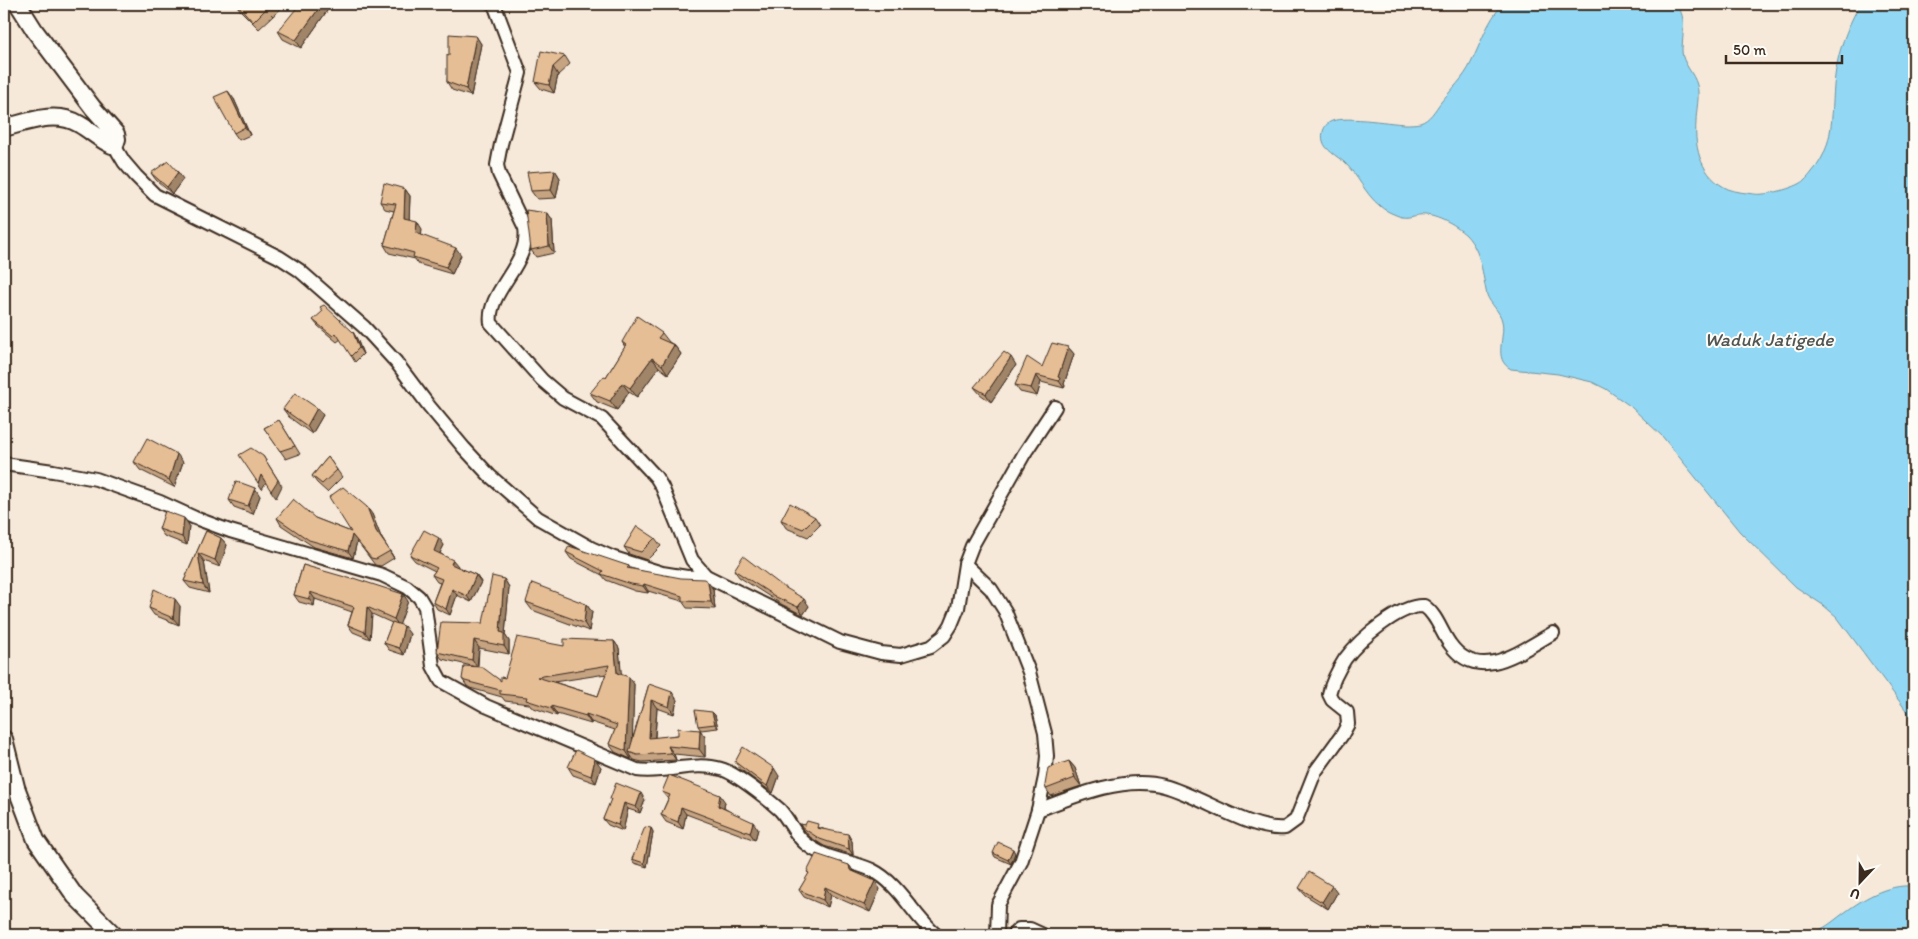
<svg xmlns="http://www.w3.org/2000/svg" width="1918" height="939" font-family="Itim,sans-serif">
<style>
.water{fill:#92d8f4;stroke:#6f929e}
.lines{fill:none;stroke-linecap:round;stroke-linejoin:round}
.minor-casing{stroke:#3b2a1e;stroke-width:16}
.tertiary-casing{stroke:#3b2a1e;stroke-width:20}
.minor{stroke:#fdfcf7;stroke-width:12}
.tertiary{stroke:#fdfcf7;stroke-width:16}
.wall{fill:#c6a381;stroke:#3b2a1e;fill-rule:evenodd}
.shaded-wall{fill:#a18569;stroke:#3b2a1e}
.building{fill:#e6be96;stroke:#3b2a1e;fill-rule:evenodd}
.labels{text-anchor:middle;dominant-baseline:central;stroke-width:4;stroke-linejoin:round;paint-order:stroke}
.water-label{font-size:19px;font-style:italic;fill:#515654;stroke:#fdfcf7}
</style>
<rect width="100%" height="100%" fill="#f6e9da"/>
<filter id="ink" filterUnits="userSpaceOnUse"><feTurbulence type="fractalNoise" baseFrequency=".02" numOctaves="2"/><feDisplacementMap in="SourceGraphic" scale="10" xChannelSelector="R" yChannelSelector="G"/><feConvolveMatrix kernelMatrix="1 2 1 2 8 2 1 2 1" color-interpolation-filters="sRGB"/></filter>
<g filter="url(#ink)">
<!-- water -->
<g class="water">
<path d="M1503 4H1675C1688 15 1682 36 1682 51 1682 63 1694 73 1697 85 1700 97 1696 110 1696 122 1694 150 1702 177 1728 189 1736 192 1746 193 1754 194 1765 196 1796 188 1804 181 1807 178 1810 175 1812 172 1839 142 1829 101 1837 64 1841 43 1850 22 1860 4H1914V721L1837 617 1823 605 1796 587 1740 532 1662 436 1630 406 1606 389 1592 382 1558 374 1511 369C1492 359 1506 337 1502 321 1500 311 1490 304 1487 295 1482 274 1482 252 1466 235 1455 225 1434 213 1418 215 1409 217 1405 219 1396 215 1391 213 1384 210 1380 206 1365 194 1358 175 1344 162 1337 156 1325 150 1323 141 1321 134 1324 125 1330 122 1341 115 1388 123 1405 124 1409 124 1415 124 1420 123 1430 120 1435 110 1441 102 1451 90 1464 78 1471 63 1481 43 1487 21 1503 4Z"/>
<path d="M1914 886V935H1768C1782 926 1800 937 1814 932 1824 929 1832 922 1840 916 1862 899 1886 884 1914 886Z"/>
</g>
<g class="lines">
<!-- minor casing -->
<g class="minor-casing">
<g id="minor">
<path d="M494 4 520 73 501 144 497 165 499 174 525 228C531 263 486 292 491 323L542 380 563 398 602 419 656 477 662 487 692 560 706 576 840 642 881 653 901 655 931 646 944 636 951 625 958 608 965 564 972 546 1024 454 1055 407"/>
<path d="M115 145 118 152 124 162 136 176 155 195 279 257 299 270 364 327 396 362 429 406 464 448 490 476 538 518 591 548 614 558 662 573 687 577 706 576"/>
<path d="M4 464 53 471 96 479 160 502 195 518 230 531 382 575 407 587 419 597 425 607 433 666 441 681 486 706 637 770C665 774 694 761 721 769 734 772 769 800 780 810 790 821 794 834 805 843 825 860 850 860 872 870 900 884 913 916 936 935"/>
<path d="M965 564 991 589 1005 611 1029 672 1045 733 1047 756 1045 777 1038 810 1021 862 998 905 997 935"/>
<path d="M1038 810C1074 796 1125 775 1164 786 1199 795 1252 832 1285 828L1296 820 1315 772 1342 735 1348 724 1347 712 1332 700 1329 694C1332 681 1338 670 1345 659 1359 640 1400 604 1424 606 1437 615 1441 632 1450 644 1479 685 1522 650 1553 633"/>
<path d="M1013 935 1019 929H1030L1043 935"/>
</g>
</g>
<!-- tertiary casing -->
<g class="tertiary-casing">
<g id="tertiary">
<path d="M4 128C27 122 56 110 79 124 90 130 100 140 112 145H115L117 139 116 134 93 108 35 31 18 4"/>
<path d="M4 739 16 787 36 840 75 896 114 935"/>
</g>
</g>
<!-- minor -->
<use href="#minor" class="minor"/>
<!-- tertiary -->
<use href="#tertiary" class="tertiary"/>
</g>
<!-- wall -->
<g class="wall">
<path d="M236 4H286L273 16 271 14 273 16 259 29 240 10Z"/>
<path d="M329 8 301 48 283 39 278 31Z"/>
<path d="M476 36 481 44 471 96 452 90 447 82 449 56Z"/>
<path d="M565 56 570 64 558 75 554 93 541 89 535 82Z"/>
<path d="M234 99 250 135 239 140 234 133Z"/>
<path d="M555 170 560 178 556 198 537 199 531 191Z"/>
<path d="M151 173 183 179 172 194 156 180Z"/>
<path d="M405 189 410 196 409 219 422 229 421 235 461 255 452 274 418 264 415 259 389 253 384 245 394 211 385 209 380 202Z"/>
<path d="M547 213 552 220 554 253 536 257 531 250Z"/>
<path d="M313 320 353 332 357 339 363 354 355 362 341 339 337 342 318 326Z"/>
<path d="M662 333 669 342 674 345 681 354 668 374 659 367 637 397 629 392 617 410 597 402 590 393 606 377 625 347 622 342Z"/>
<path d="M1068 347 1074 354 1064 384 1065 386 1064 388 1041 382 1037 396 1020 392 1015 385 1042 367Z"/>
<path d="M1016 365 991 402 980 394 974 387Z"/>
<path d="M283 409 323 415 312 434 289 417Z"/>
<path d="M279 420 300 454 286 459 264 428Z"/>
<path d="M328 457 342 477 327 492 317 483 312 476Z"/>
<path d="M134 462H183L174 487 140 470Z"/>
<path d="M260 496 253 514 234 507 229 500Z"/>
<path d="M372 514 381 537 394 558 381 566 375 565 357 541 353 558 314 547 281 525 277 518H315L351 532Z"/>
<path d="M815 517 820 525 808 537 786 528 781 520Z"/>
<path d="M184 518 189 525 187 545 164 536 159 529Z"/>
<path d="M206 531 221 538 227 545 220 567 204 561 209 593 190 588 184 581Z"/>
<path d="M655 538 661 546 647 560 629 554 624 547Z"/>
<path d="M444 545 440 553 458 567 476 575 481 582 471 602 457 595 450 615 437 609 433 602 440 583 437 582 432 575 435 571 415 561 410 555Z"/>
<path d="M566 552 629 566 630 568 713 589 715 609 687 608 682 601 648 591V593L635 591 606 580 602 575 571 559Z"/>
<path d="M303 565 408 601 399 625 410 634 404 655 389 650 384 643 392 623 372 614 370 639 353 632 348 625 352 612 315 599 314 606 299 602 294 595Z"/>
<path d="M734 570 809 606 803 615 781 604 739 577Z"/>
<path d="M504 579 509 587 505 635 509 641V654L479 648 478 667 501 681 564 646 614 641 619 648 621 675 634 684 632 741 649 684 677 700 674 714 657 708 655 738 678 735 700 730 705 737V757L674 754 676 760 642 762 634 760 631 756V759L615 752 609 744 615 730 591 722V724L557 714V716L531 707 529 704 505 701 502 697 470 688 467 686 462 679 476 667 442 659 437 652 483 623ZM606 674 598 696 554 682Z"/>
<path d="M526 602 586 604 592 612 589 631 532 610Z"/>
<path d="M180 606 179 625 154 615 149 608Z"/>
<path d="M712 712 715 715 718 728 701 730 698 726Z"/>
<path d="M1069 761 1075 768 1081 786 1051 796 1046 789Z"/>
<path d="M735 762 779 776 773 793 740 769Z"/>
<path d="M568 767H601L596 783 573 775Z"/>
<path d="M662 792 725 802 724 808 758 829 755 840 686 814 683 829 666 822 661 815 668 799Z"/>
<path d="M610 799 645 800 640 813 628 809 623 831 608 825 603 819 611 801Z"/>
<path d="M799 824 821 828 852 841 853 855 824 846 810 837Z"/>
<path d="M651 828 653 832 647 867 634 863 632 859Z"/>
<path d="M993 853H1015L1011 864 995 857Z"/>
<path d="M849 865 854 872 880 889 870 912 831 895 828 907 804 897 799 890 809 874 807 872Z"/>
<path d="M1299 888 1337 893 1328 909 1305 895Z"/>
</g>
<!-- shaded-wall -->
<g class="shaded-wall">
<path d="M322 4H326L329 8 301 48 296 40Z"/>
<path d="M476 36 481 44 471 96 466 89Z"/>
<path d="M553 67 558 75 554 93 549 85Z"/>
<path d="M228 91 234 99 250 135 245 127Z"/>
<path d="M555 170 560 178 556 198 551 190Z"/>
<path d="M178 172 183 179 172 194 167 187Z"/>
<path d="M405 189 410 196 409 225 404 218Z"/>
<path d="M547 213 552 220 554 253 549 246Z"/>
<path d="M417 221 422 229 421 241 416 233Z"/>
<path d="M456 248 461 255 452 274 446 267Z"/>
<path d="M353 332 357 339 363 354 359 348Z"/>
<path d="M674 345 681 354 668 374 662 365Z"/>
<path d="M1068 347 1074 354 1064 384 1065 386 1064 388 1059 381 1058 377Z"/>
<path d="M1011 357 1016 365 991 402 986 394Z"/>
<path d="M652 358 659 367 637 397 630 388Z"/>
<path d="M1036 375 1041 382 1037 396 1031 388Z"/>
<path d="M622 383 629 392 617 410 610 401Z"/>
<path d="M317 408 323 415 312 434 307 426Z"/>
<path d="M177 454 183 462 174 487 169 480Z"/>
<path d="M263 456 282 486 276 498 271 491Z"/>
<path d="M261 475 266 482 262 489 258 483Z"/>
<path d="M255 488 260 496 253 514 248 506Z"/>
<path d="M367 507 372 514 381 537 394 558 376 531Z"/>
<path d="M184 518 189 525 187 545 182 537Z"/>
<path d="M352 535 357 541 353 558 348 551Z"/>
<path d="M221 538 227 545 220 567 215 560Z"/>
<path d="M439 538 444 545 438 557 434 551Z"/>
<path d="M198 553 204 561 209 593 203 585Z"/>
<path d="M453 560 458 566 456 570 451 564Z"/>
<path d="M476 575 481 582 471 602 467 596Z"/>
<path d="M504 579 509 587 505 635 509 641V654L504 646 500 632Z"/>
<path d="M708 582 713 589 715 609 711 602Z"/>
<path d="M644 584 648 591V593L643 586Z"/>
<path d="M452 589 457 595 450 615 446 609Z"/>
<path d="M310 592 315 599 314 606 309 599Z"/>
<path d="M403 594 408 601 399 626 394 619Z"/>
<path d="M175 599 180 606 179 625 173 618Z"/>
<path d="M804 599 809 606 803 615 798 607Z"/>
<path d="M586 604 592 612 589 631 584 623Z"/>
<path d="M367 607 372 614 370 639 365 632Z"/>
<path d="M404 626 410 634 404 655 399 648Z"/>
<path d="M474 640 479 648 477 667 472 660Z"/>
<path d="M614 641 619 648 622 681 617 673Z"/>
<path d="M629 677 634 684 632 753 629 752 631 756V759L626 751Z"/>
<path d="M672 692 677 700 674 714 669 707Z"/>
<path d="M651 700 657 708 654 746 649 738Z"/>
<path d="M551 706 557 714V716L551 708Z"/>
<path d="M712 712 715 715 718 728 715 724Z"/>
<path d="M586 714 591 722V724L586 716Z"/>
<path d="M700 730 705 737V757L699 749Z"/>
<path d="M668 746 674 754 676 760 671 753Z"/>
<path d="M595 759 601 767 596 783 591 776Z"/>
<path d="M1069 761 1075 768 1081 786 1075 778Z"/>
<path d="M774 768 779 776 773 793 767 786Z"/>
<path d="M641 793 645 800 640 813 636 807Z"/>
<path d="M720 795 725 802 723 813 718 806Z"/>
<path d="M624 803 628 809 623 831 618 825Z"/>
<path d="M681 807 686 814 683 829 678 822Z"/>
<path d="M753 822 758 829 755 840 750 833Z"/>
<path d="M651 828 653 832 647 867 644 863Z"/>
<path d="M848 834 852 841 853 855 849 849Z"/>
<path d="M1013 849 1015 853 1011 864 1008 860Z"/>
<path d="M849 865 854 872 850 870Z"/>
<path d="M875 881 880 889 870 912 864 905Z"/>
<path d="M1332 886 1337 893 1328 909 1322 902Z"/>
<path d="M825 887 831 895 828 907 823 900Z"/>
</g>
<!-- building -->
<g class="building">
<path d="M237 4H262L267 8 253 22Z"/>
<path d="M263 4H272L268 8Z"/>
<path d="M300 4H322L296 40 278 31Z"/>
<path d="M449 34 476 36 466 89 447 82V55L449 56Z"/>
<path d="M541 51 565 56 553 67 549 85 535 82Z"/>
<path d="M228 91 245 127 234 133 214 97Z"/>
<path d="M168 161 178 172 167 187 151 173Z"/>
<path d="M555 170 551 190 531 191 527 172Z"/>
<path d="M384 183 405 189 404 218 417 221 416 233 456 248 446 267 413 257 414 253 384 245 396 204 380 202Z"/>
<path d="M526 210 547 213 549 246 531 250Z"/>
<path d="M324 305 353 332 359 348 351 356 336 333 333 336 313 320 323 311 320 307Z"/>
<path d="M637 316 662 333 658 338 674 345 662 365 652 358 630 388 622 383 610 401 590 393 604 376 606 377 626 345 622 342Z"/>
<path d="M1052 343 1068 347 1058 377 1060 378 1059 381 1036 375 1031 388 1015 385 1027 357 1042 367Z"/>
<path d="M1004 352 1011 357 986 394 974 387Z"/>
<path d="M295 393 317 408 307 426 283 409Z"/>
<path d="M279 420 295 446 280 451 264 428Z"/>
<path d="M147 438 177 454 169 480 134 462Z"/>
<path d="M251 448 263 456 278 480 271 491 261 475 258 483 239 455Z"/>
<path d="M328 457 337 470 322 484 312 476Z"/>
<path d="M236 481 255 488 248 506 229 500Z"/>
<path d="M343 487 367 507 376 531 390 551 376 559 371 558 352 535 348 551 309 540 277 518 293 499 315 518 351 532 329 497Z"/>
<path d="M790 503 815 517 803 529 781 520Z"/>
<path d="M165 511 184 518 182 537 159 529Z"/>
<path d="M637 526 655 538 641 552 624 547Z"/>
<path d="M424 530 439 538 434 551 453 560 451 564 476 575 467 596 452 589 446 609 433 602 442 579 432 575 437 568 410 555Z"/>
<path d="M206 531 221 538 215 560 198 553 203 585 184 581Z"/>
<path d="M569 546 629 566 627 568 681 578 704 579 708 582 711 602 682 601V596L644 584 643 586 631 584 601 574 603 571 566 552Z"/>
<path d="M743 556 781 585 804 599 798 607 776 597 734 570Z"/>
<path d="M303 565 352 579 353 578 403 594 394 619 367 607 365 632 348 625 354 607 310 592 309 599 294 595Z"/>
<path d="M492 576 504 579 500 632 504 633V646L474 640 472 660 437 652 441 622 483 623Z"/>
<path d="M532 583 586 604 584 623 526 602Z"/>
<path d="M154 589 175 599 173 618 149 608Z"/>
<path d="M392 622 404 626 399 648 384 643Z"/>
<path d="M517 637 564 646V639L614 641 617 673 629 677 626 751 609 744 617 725 586 714V716L551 706V708L526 700 527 697 500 694V690L465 681 462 679 464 666 482 667 501 681V677L505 678ZM609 665 598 696 537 677Z"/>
<path d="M649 684 672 692 669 707 651 700 649 738 678 735V728L700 730 699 749 668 746 671 753 637 755 629 752Z"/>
<path d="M695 710 712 712 715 724 698 726Z"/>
<path d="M743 747 774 768 767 786 735 762Z"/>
<path d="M576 750 595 759 591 776 568 767Z"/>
<path d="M1069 761 1075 778 1046 789 1045 785 1048 768Z"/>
<path d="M669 775 720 795 718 806 753 822 750 833 681 807 678 822 661 815 670 795 662 792Z"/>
<path d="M616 783 641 793 636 807 624 803 618 825 603 819 611 799H610Z"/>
<path d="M807 821 818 824 817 828 848 834 849 849 820 839 806 830 799 824 805 825Z"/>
<path d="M645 827 651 828 644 863 632 859Z"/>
<path d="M998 842 1013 849 1008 860 993 853Z"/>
<path d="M816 854 849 865 850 870 875 881 864 905 825 887 823 900 799 890 809 873 807 872Z"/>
<path d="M1309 872 1332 886 1322 902 1299 888Z"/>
<path d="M1511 932 1517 935H1509Z"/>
</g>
</g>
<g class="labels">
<!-- water labels -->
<g class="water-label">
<text x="1769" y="339">Waduk Jatigede</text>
</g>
</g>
<!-- margin -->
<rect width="1918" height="939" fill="none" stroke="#fdfcf7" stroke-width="20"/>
<rect x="10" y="10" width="1898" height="919" fill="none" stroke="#3b2a1e" stroke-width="2" filter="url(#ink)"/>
<!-- north arrow -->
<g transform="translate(1860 882) rotate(202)" stroke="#fdfcf7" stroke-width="4" paint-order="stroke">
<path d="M0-4L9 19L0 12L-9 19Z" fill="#3b2a1e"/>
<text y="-8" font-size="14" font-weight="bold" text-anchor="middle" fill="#3b2a1e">U</text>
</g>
<!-- scale -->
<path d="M1726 55v8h116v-8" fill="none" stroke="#3b2a1e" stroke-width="2.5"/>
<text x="1733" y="55" font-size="15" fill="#3b2a1e" stroke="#fdfcf7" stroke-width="4" paint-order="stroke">50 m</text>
</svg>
